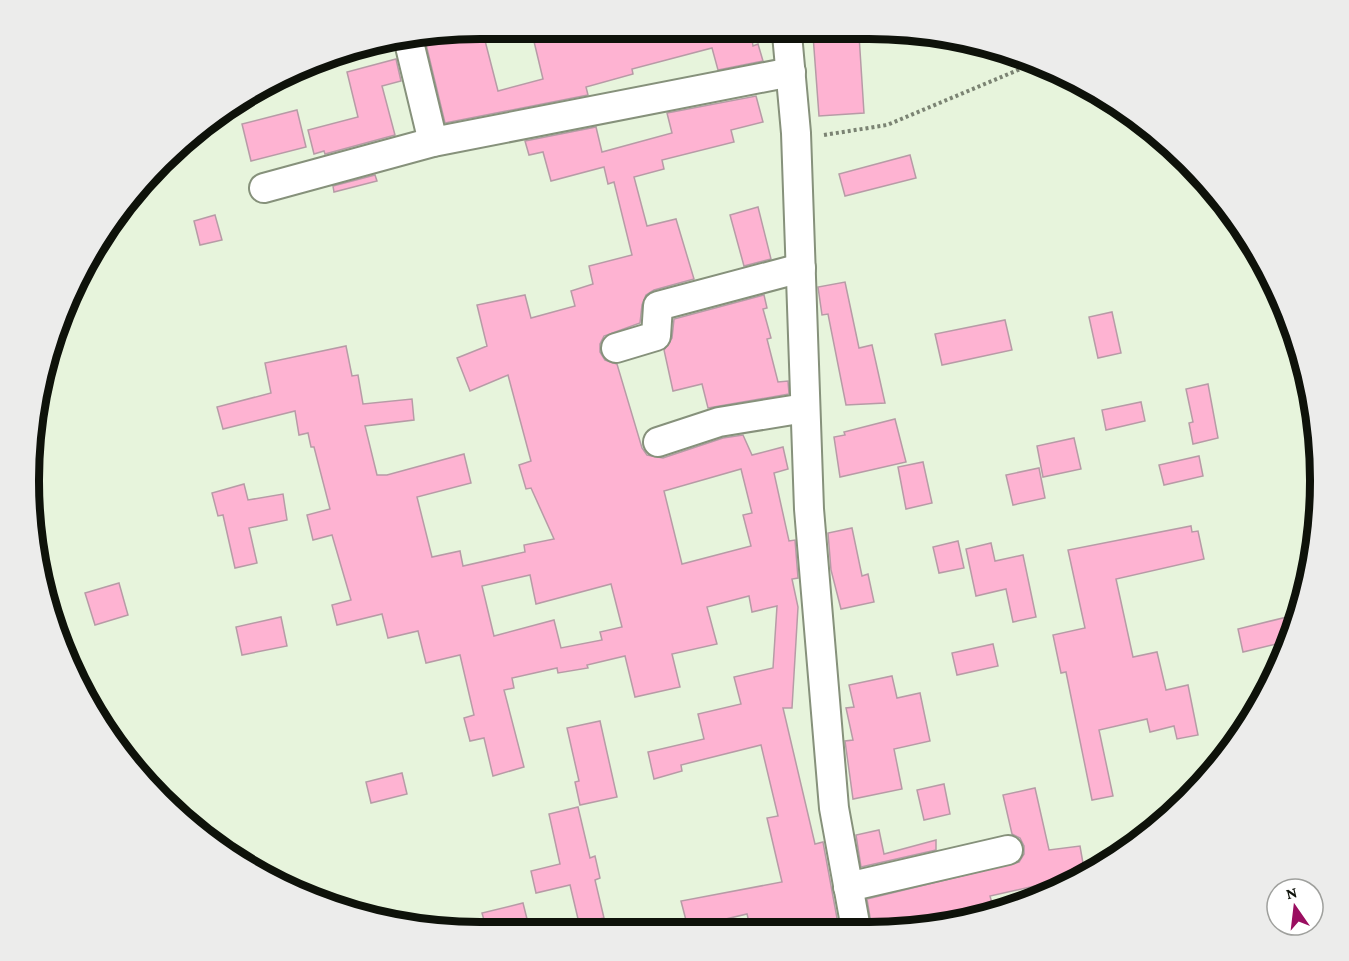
<svg xmlns="http://www.w3.org/2000/svg" width="1349" height="961" font-family="'Crimson Pro',serif">
<style>
.building{fill:#feb3d2;stroke:#b79ba6;stroke-width:1.5;fill-rule:evenodd}
.lines{fill:none;stroke-linecap:round;stroke-linejoin:round}
.minor-casing{stroke:#86917b;stroke-width:32}
.path{stroke:#7b8373;stroke-width:4;stroke-dasharray:3 3;stroke-linecap:butt}
.minor{stroke:#fff;stroke-width:28}
.rim{fill:none;stroke:#0e120a;stroke-width:8}
</style>
<rect width="100%" height="100%" fill="#e7f4dc"/>
<!-- building -->
<g class="building">
<path d="M482 29 498 91 543 79 531 29 751 33 753 46 758 44 763 61 718 70 712 48 632 69 633 74 586 87 588 95 445 123 424 36Z"/>
<path d="M813 35H859L864 113 819 116Z"/>
<path d="M396 59 401 81 382 86 395 135 325 154 324 151 314 154 308 130 358 117 347 72Z"/>
<path d="M756 96 763 122 731 130 734 142 662 160 664 169 634 177 647 226 676 219 694 279 654 290 646 295 642 305 640 323 604 336 600 344V352L605 360 617 364 642 448 647 455 663 458 723 438 743 435 752 455 783 447 788 469 774 473 789 541 795 540 798 578 792 579 798 607 792 708H783L815 844 823 842 839 929 751 930 747 914 688 928 681 901 782 882 767 818 778 816 761 745 681 765 682 771 654 779 648 752 704 739 698 714 741 704 734 677 773 668 777 606 752 612 749 596 707 607 717 644 672 654 680 687 635 697 625 656 587 665 588 668 558 673 557 668 512 678 514 688 504 690 524 767 493 776 484 738 470 741 464 718 474 715 460 655 426 663 418 631 388 638 382 614 337 625 332 605 351 600 332 535 313 540 307 515 330 509 314 447H311L308 433 299 435 295 411 223 429 217 407 271 393 265 363 346 346 352 376 358 375 363 404 412 399 414 420 365 426 377 475H387L464 454 471 483 417 497 432 557 460 551 463 566 525 552 524 545 554 539 531 488 526 489 519 465 531 461 508 375 470 391 457 358 487 346 477 305 525 295 531 318 575 306 571 291 593 284 589 266 632 255 614 182 608 184 604 167 551 181 543 152 529 155 525 141 596 127 602 152 672 133 667 113ZM741 469 752 513 743 515 751 546 682 564 664 491ZM530 575 536 604 611 584 622 627 600 632 602 640 561 648 554 620 494 636 482 586Z"/>
<path d="M297 110 306 147 251 161 242 124Z"/>
<path d="M910 155 916 178 845 196 839 174Z"/>
<path d="M375 175 377 181 334 192 333 186Z"/>
<path d="M758 207 771 259 744 266 730 215Z"/>
<path d="M215 215 222 240 200 245 194 221Z"/>
<path d="M845 282 859 348 872 345 885 403 846 405 828 314 822 315 818 287Z"/>
<path d="M764 295 767 308 763 309 771 338 767 339 778 382 788 381 789 394 708 408 702 384 673 391 664 350 672 338 674 319Z"/>
<path d="M1112 312 1121 353 1098 358 1089 317Z"/>
<path d="M1005 320 1012 350 942 365 935 334Z"/>
<path d="M1208 384 1218 438 1193 444 1189 423 1193 422 1186 389Z"/>
<path d="M1141 402 1145 421 1106 430 1102 410Z"/>
<path d="M895 419 906 462 840 477 834 437 845 435 844 432Z"/>
<path d="M1074 438 1081 469 1043 477 1037 446Z"/>
<path d="M1199 456 1203 476 1164 485 1159 465Z"/>
<path d="M923 462 932 503 906 509 898 467Z"/>
<path d="M1039 468 1045 498 1013 505 1006 475Z"/>
<path d="M244 484 248 500 283 494 287 520 249 528 257 563 235 568 223 515 218 516 212 493Z"/>
<path d="M1191 526 1192 532 1198 531 1204 559 1116 579 1133 657 1157 652 1166 690 1188 685 1198 735 1177 739 1174 726 1150 732 1147 719 1099 730 1113 796 1092 800 1066 672 1061 673 1053 635 1085 628 1068 550Z"/>
<path d="M852 528 862 576 868 574 874 602 841 609 831 570 828 533Z"/>
<path d="M958 541 964 568 939 573 933 547Z"/>
<path d="M991 543 995 561 1023 555 1036 617 1013 622 1006 589 976 596 966 549Z"/>
<path d="M119 583 128 615 95 625 85 593Z"/>
<path d="M1299 614 1289 641 1243 652 1238 629Z"/>
<path d="M281 617 287 646 242 655 236 627Z"/>
<path d="M993 644 998 666 957 675 952 653Z"/>
<path d="M892 676 897 698 920 693 930 741 894 749 902 789 853 799 845 741 853 740 846 708 854 707 849 685Z"/>
<path d="M600 721 617 797 580 805 575 782 579 781 567 728Z"/>
<path d="M402 773 407 794 371 803 366 782Z"/>
<path d="M944 784 950 814 924 820 917 790Z"/>
<path d="M1035 788 1049 850 1080 846 1084 869 1069 872 1070 878 990 896 993 907 949 916 950 923 928 929H872L867 899 1019 862 1024 854V846L1020 838 1012 834 1003 795Z"/>
<path d="M578 807 590 858 595 856 600 878 595 880 604 918 579 923 570 885 536 893 531 871 560 864 549 814Z"/>
<path d="M879 830 884 854 936 840V850L861 867 856 835Z"/>
<path d="M523 903 529 927 510 931H487L482 913Z"/>
</g>
<g class="lines">
<!-- minor casing -->
<g class="minor-casing">
<g id="minor">
<path d="M787 34 796 133 809 509 834 808 856 929"/>
<path d="M408 38 433 142"/>
<path d="M264 188 433 142 791 72"/>
<path d="M616 348 656 336 658 306 801 268"/>
<path d="M658 442 719 422 805 408"/>
<path d="M848 887 1008 850"/>
</g>
</g>
<!-- path -->
<path class="path" d="M824 135 887 125 1030 65"/>
<!-- minor -->
<use href="#minor" class="minor"/>
</g>
<!-- crop -->
<path d="M0 0H1349V961H0ZM480 39H869A441 441 0 0 1 1310 480V481A441 441 0 0 1 869 922H480A441 441 0 0 1 39 481V480A441 441 0 0 1 480 39Z" fill="#ececeb" fill-rule="evenodd"/>
<path class="rim" d="M480 39H869A441 441 0 0 1 1310 480V481A441 441 0 0 1 869 922H480A441 441 0 0 1 39 481V480A441 441 0 0 1 480 39Z"/>
<!-- north arrow -->
<g transform="translate(1295 907) rotate(346)"><circle r="28" fill="#ffffff" stroke="#9fa09d" stroke-width="1.5"/>
<path d="M0-4.5L10 22L0 15L-10 22Z" fill="#9a0e60"/>
<text y="-9" font-size="16" font-weight="bold" text-anchor="middle" fill="#0e120a">N</text>
</g>
</svg>
